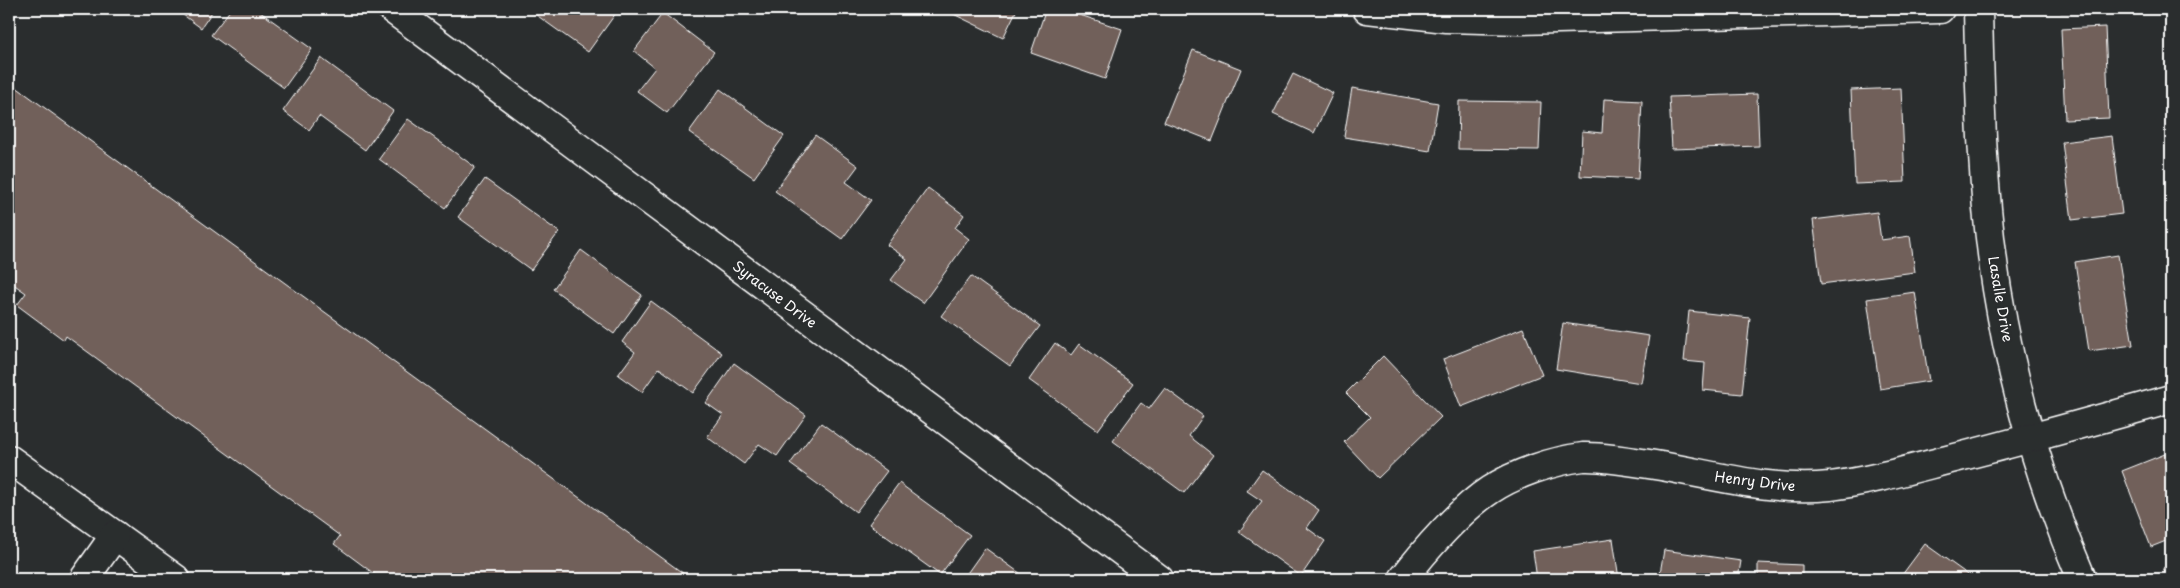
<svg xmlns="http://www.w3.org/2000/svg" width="2180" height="588" font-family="'Playpen Sans',sans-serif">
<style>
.building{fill:#71605a;stroke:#fff}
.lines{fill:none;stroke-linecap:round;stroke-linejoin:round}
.minor-casing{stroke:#fff;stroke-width:31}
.minor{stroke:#2a2d2e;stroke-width:28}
.labels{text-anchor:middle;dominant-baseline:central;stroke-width:4.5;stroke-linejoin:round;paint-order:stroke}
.street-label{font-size:14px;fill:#fff;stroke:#2a2d2e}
</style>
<rect width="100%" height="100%" fill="#2a2d2e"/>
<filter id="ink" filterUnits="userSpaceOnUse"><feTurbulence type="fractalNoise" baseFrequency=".02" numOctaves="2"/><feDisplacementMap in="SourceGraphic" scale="10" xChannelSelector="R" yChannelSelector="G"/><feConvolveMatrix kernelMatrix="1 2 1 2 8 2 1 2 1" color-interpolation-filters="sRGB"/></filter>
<g filter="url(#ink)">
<!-- building -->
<g class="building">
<path d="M175 9H214L201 28Z"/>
<path d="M231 9H256L312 49 284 88 211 35Z"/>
<path d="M528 9H611L616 13 588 52Z"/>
<path d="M943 9H1017L1003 38Z"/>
<path d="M1046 9H1062L1122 29 1105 79 1031 53Z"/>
<rect x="2061" y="9" width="48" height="3"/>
<path d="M663 13 714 52 667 113 637 91 655 68 634 51Z"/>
<path d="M2105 27 2109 118 2065 120 2061 29Z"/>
<path d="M1193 50 1241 69 1212 141 1164 122Z"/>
<path d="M321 58 393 111 365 150 319 116 309 130 283 111Z"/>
<path d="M1293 74 1333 93 1314 133 1273 114Z"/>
<path d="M12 84 691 579H381L334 544 340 536 66 336 64 340 17 305 26 293 9 281V89Z"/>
<path d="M1352 88 1438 103 1430 151 1344 137Z"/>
<path d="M1901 88 1905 182 1855 184 1851 90Z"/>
<path d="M720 89 784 136 754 178 689 132Z"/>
<path d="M1757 94 1759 146 1672 149 1669 97Z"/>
<path d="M1604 99 1642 101 1638 179 1580 176 1582 131 1602 133Z"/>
<path d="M1459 101 1541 102 1539 150 1458 149Z"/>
<path d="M408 119 475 167 445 208 379 159Z"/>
<path d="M815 135 858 166 846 182 871 200 842 239 775 191Z"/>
<path d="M2112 136 2122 214 2072 220 2062 142Z"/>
<path d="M485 179 559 232 531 270 458 217Z"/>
<path d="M928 188 964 215 955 228 969 239 923 303 891 280 907 259 887 245Z"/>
<path d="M1877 212 1881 240 1910 236 1915 272 1821 284 1813 220Z"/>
<path d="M581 250 642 295 614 334 553 289Z"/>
<path d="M2118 255 2133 345 2089 351 2075 262Z"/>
<path d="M971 276 1040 326 1010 366 941 316Z"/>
<path d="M1915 292 1929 381 1880 389 1867 299Z"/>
<path d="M651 301 722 353 693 393 659 368 642 392 618 375 635 352 622 342Z"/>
<path d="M1689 311 1750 318 1742 394 1703 390 1705 363 1684 361Z"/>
<path d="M1563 323 1649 336 1641 383 1556 369Z"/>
<path d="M1523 328 1542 375 1461 407 1443 359Z"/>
<path d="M1055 343 1071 355 1079 344 1133 383 1098 430 1029 380Z"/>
<path d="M1383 356 1441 417 1378 478 1344 442 1370 417 1346 393Z"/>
<path d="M734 363 806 415 777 456 759 444 744 464 707 437 723 415 706 403Z"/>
<path d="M1165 388 1203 416 1189 436 1213 455 1184 493 1113 441 1141 403 1149 409Z"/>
<path d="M821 423 887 471 856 512 790 464Z"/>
<path d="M2170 452 2171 539 2151 547 2122 471Z"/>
<path d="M1262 470 1319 510 1307 528 1325 541 1301 576 1239 532 1262 501 1247 491Z"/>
<path d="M899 483 970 535 940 575 869 524Z"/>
<path d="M1613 539 1619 579H1537L1533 551Z"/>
<path d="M1925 544 1974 579H1899Z"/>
<path d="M985 548 1028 579H963Z"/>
<path d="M1664 550 1741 561 1738 579H1659Z"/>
<path d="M1758 563 1802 565V579H1758Z"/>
<path d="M2171 563V579H2169L2163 568Z"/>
</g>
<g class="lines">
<!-- minor casing -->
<g class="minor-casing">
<g id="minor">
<path d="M392 9 1159 579"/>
<path d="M1367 9 1446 18 1520 20 1940 9"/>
<path d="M1978 9C1980 102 1982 196 1997 289 2013 388 2042 487 2082 579"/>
<path d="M9 459 176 579"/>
<path d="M84 579 115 535"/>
<path d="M1403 579C1424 551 1461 509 1490 490 1516 473 1552 461 1583 457 1600 456 1643 463 1661 466 1718 476 1772 492 1830 486 1869 481 1908 470 1947 460 2022 441 2097 420 2171 399"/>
</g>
</g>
<!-- minor -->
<use href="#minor" class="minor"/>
</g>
</g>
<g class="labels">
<!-- street labels -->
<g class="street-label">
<text transform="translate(775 294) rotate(37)">Syracuse Drive</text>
<text transform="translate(2001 299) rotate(80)">Lasalle Drive</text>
<text transform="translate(1755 481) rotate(7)">Henry Drive</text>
</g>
</g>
<!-- margin -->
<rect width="2180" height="588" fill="none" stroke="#2a2d2e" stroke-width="30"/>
<rect x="15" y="15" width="2150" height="558" fill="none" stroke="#fff" stroke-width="2" filter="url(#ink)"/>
</svg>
